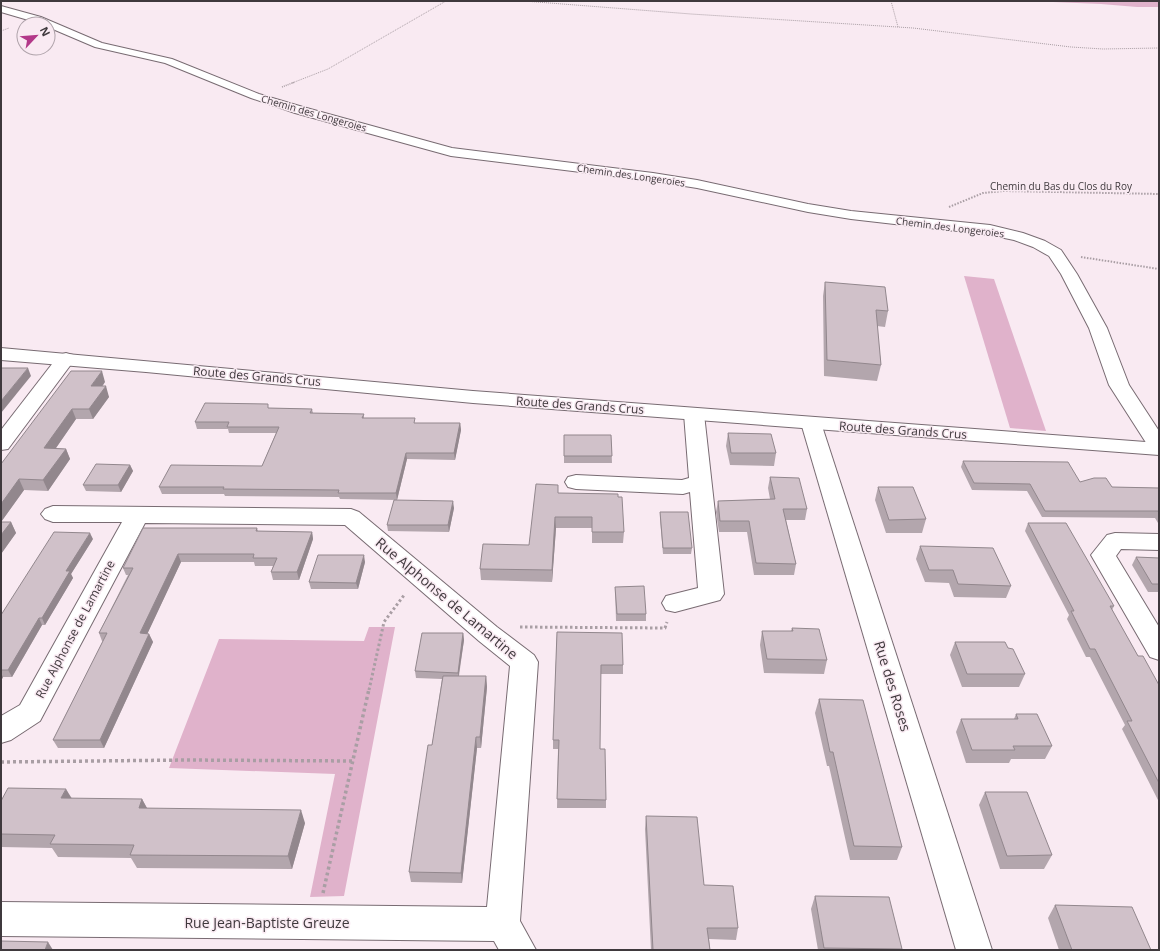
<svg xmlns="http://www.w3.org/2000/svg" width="1160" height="951" font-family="'Open Sans',sans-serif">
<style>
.green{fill:#e0b2cb}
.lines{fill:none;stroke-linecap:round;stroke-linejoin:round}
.street-casing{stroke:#786b72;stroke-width:2}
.secondary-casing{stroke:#786b72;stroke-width:2}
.path-far4{stroke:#a99ea4;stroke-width:1;stroke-dasharray:1 1;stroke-linecap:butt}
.path-far3{stroke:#a99ea4;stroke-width:1.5;stroke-dasharray:1 1;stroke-linecap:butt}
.path-far2{stroke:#a99ea4;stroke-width:2;stroke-dasharray:1.5 1.5;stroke-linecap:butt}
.path-far1{stroke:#a99ea4;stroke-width:3;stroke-dasharray:2.5 2.5;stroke-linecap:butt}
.path{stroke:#a99ea4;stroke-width:3.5;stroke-dasharray:3 3;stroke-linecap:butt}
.street{fill:#fff;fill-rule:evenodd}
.secondary{fill:#fff;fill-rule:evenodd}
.wall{fill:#b3a6ad}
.shaded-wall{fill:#92878d}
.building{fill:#d0c1c9;stroke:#92878d}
.labels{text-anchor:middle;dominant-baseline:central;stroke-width:3;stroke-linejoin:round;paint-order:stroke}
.far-street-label{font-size:10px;fill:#3f393d;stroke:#f9eaf2}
.street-label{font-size:12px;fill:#3f393d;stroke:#f9eaf2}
.near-street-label{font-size:14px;fill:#3f393d;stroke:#f9eaf2}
</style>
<rect width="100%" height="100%" fill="#f9eaf2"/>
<!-- green -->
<g class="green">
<path d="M1029 1H1159V7H1137L1101 4Z"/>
<path d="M964 276 994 279 1046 431 1010 428Z"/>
<path d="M369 627H395L344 896 310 897 335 774 169 768 219 639 364 641Z"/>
</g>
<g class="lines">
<!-- street casing -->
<g class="street-casing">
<g id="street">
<path d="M1 6 41 17 102 43 172 59 259 94 303 107 452 148 653 173 697 180 808 204 851 211 990 225 1023 233 1045 241 1061 250 1077 274 1107 328 1129 385 1159 431V453L1152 452 1109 385 1089 328 1061 274 1049 256 1033 247 1014 240 990 235 851 219 808 212 697 188 653 181 451 156 295 113 251 98 165 63 95 47 48 27V24H42L1 12Z"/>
<path d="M66 353 73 355 75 359 8 449 1 450V430L59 355Z"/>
<path d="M694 408 701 410 704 414 724 594 720 600 675 612 666 610 662 603 666 596 698 588 690 492 683 494 576 489 568 487 565 482 568 477 576 475 682 480 689 478 684 414 687 410Z"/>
<path d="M811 417 818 419 821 423 992 950H956L801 423 804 419Z"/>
<path d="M53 506 351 509 359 512 497 627 534 655 538 662 520 921 536 950H499L494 941 1 936V902L487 907 510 666 479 641 345 525 145 523 40 721 11 740 1 743V716L20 705 122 522H53L45 519 41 514 45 509Z"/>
<path d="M1115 533 1159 534V550L1121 549 1116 556 1159 627V660L1150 657 1091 555 1107 535Z"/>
</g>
</g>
<!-- secondary casing -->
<g class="secondary-casing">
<path id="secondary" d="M1 348 473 391 1159 443V455L473 403 146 372 1 360Z"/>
</g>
<!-- path-far4 -->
<g class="path-far4">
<path d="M524 1 691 14 913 28 1071 47 1103 49 1159 48"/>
<path d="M891 1 898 27"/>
<path d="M1 31 9 28"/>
<path d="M292 83 328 69 446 1"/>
</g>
<!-- path-far3 -->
<path class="path-far3" d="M282 87 295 82"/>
<!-- path-far2 -->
<g class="path-far2">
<path d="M949 207 983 193 1004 191 1159 194"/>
<path d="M1081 257 1159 269"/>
</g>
<!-- path-far1 -->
<g class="path-far1">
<path d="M520 627 665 628 667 622"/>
<path d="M369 690 384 622 405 594"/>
</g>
<!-- path -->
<g class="path">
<path d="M1 762 187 760 352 761"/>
<path d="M323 893 369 689"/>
</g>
<!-- street -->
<use href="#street" class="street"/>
<!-- secondary -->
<use href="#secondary" class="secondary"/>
</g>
<!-- wall -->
<g class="wall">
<path d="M825 282 888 311 885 327 877 326 881 365 877 381 824 376 823 296Z"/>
<path d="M105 382 102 386 109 397 93 419H76L56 448 66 449 70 459 48 491 24 490 1 522H11L16 533 1 554V464Z"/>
<path d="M269 408 312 409 313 413 364 414V418L416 423H460L461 430 455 460 407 459 397 500 340 499 339 497 225 496 224 494H162L159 487 262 466 276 433H229L228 429H197L195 422Z"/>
<path d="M728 433 776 453 774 466 730 465 726 446Z"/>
<path d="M564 435H611L612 463H564Z"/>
<path d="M963 461 1080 482 1112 487 1159 488V523H1158L1155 518 1042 517 1027 491 972 490 961 467Z"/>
<path d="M130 465 133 471 121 492 86 491 83 485Z"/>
<path d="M770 477 807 509 805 520H786L796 564 794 575H754L747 532H719L716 512 718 501 770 499 768 488Z"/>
<path d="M558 485V493L618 497 624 532 623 543H592V528H556L552 582 481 580 480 569 529 545Z"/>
<path d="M878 487 926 519 922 533H886L875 500Z"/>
<path d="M454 508 449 532 388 531 387 525Z"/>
<path d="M660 512 692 548 691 554H663L660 519Z"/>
<path d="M1028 523 1114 606 1112 610 1138 656 1159 685V802L1122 729 1125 725 1090 657H1086L1067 619 1069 615 1025 531Z"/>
<path d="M257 528 258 531 312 532 313 539 299 580H273L271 572 273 566H255L254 562H181L147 634H149L153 642 104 748H58L53 740 103 641H102L99 633 128 575H126L123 568Z"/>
<path d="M93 539 71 574 73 578 45 625H42L12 677H3L1 681V615Z"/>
<path d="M920 546 1011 586 1006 598 954 597 949 583 925 582 916 559Z"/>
<path d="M1136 557 1159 558V592H1148L1132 565Z"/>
<path d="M365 562 358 589H311L309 582Z"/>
<path d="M615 587 646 614V621H616Z"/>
<path d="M792 628 827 660 824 674 764 673 760 645 762 631H791Z"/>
<path d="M557 632 623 665V674H600V749L606 800V808H557L558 749H553V740Z"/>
<path d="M463 633 464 640 459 676H486L487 687 481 748H477L462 883 411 882 409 872 432 745 442 679 416 678 415 671Z"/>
<path d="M955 642 1008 648 1025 674 1019 687H962L950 655Z"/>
<path d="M819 699 902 847 897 860H850L829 766H827L815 713Z"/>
<path d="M1016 714 1052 746 1045 759H1011L1009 763H966L956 732 961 719H1014Z"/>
<path d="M985 792 1052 855 1044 869H1000L979 805Z"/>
<path d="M72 799H142L147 808 305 823 292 869 137 868 131 858 58 857 52 848 1 847V801Z"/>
<path d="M646 816 704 885 738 928 736 940 709 939 710 950H651L645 829Z"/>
<path d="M815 896 902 949 901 950H818L811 909Z"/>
<path d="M1055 905 1151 950H1059L1048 918Z"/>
</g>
<!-- shaded-wall -->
<g class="shaded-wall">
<path d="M28 368 31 376 1 413V401Z"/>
<path d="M102 371 105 382 95 397 91 386Z"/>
<path d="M106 386 109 397 93 419 89 409Z"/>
<path d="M72 409 76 419 49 458 44 448Z"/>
<path d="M460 423 461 430 455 460 454 453Z"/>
<path d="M66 449 70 459 48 491 43 480Z"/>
<path d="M406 453 407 459 397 500 396 493Z"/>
<path d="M130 465 133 471 121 492 118 485Z"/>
<path d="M19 479 24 490 1 522V504Z"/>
<path d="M453 501 454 508 449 532 448 525Z"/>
<path d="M555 517 556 528 552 582V570Z"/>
<path d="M11 522 16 533 1 554V535Z"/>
<path d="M312 532 313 539 299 580 297 572Z"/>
<path d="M90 533 93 539 71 574 73 578 45 625 42 618 66 571Z"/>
<path d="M178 554 181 562 144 641 140 633Z"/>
<path d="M364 555 365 562 358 589 356 583Z"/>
<path d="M39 618 42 625 12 677 8 670Z"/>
<path d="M463 633 464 640 458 679V673Z"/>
<path d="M149 634 153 642 104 748 100 740Z"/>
<path d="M1 673 3 677 1 681Z"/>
<path d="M486 676 487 687 481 748 480 737Z"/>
<path d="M476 737 477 748 462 883 461 873Z"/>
<path d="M66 789 74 802 61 798Z"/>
<path d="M142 799 149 812 139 808Z"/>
<path d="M301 810 305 823 292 869 288 856Z"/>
<path d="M48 942 53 950H45Z"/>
</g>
<!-- building -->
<g class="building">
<path d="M825 282 885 287 888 311 876 310 881 365 827 360Z"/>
<path d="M1 368H28L1 401Z"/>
<path d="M71 371H102L91 386H106L89 409H72L44 448 66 449 43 480 19 479 1 504V464Z"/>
<path d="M205 403 268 404V408L312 409 310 413 364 414 362 418H415L414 423H460L454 453H406L396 493H338L339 490 223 489 224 487H159L171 465 262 466 279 427H227L229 422H195Z"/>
<path d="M728 433 771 434 776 453H731Z"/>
<path d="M564 435H611L612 456H564Z"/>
<path d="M963 461 1068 462 1080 482 1094 478H1106L1112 487 1159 488V513L1158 511H1045L1030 484 974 483Z"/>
<path d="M96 464 130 465 118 485H83Z"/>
<path d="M770 477 799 478 807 509H783L796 564 756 563 749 521H720L718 501 775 499Z"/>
<path d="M536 484 558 485V493L618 494V497H622L624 532H592V517H555L552 570 480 569 483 544 529 545Z"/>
<path d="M878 487H913L926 519 889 520Z"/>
<path d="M394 500 453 501 448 525H387Z"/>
<path d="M660 512H688L692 548H663Z"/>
<path d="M1 522H11L1 535Z"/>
<path d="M1028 523H1066L1114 606H1110L1138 656H1143L1159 685V783L1127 721H1132L1095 649H1090L1071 611H1074Z"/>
<path d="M143 528H257L256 531 312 532 297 572H271L277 558H253L254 554H178L140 633 149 634 100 740H53L107 633H99L133 568H123Z"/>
<path d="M54 532 90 533 66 571H70L42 618H39L8 670H1V615Z"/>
<path d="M920 546 993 548 1011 586 958 584 953 570H929Z"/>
<path d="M318 555H364L356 583 309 582Z"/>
<path d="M1136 557 1159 558V584H1152Z"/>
<path d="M644 586 646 614H617L615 587Z"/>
<path d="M792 628 819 629 827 660 767 659 762 631H793Z"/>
<path d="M557 632 622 633 623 665H601L600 749H605L606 800 557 799 559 740H553Z"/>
<path d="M422 633H463L458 673 415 671Z"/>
<path d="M955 642H1005L1008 648 1013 649 1025 674H967Z"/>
<path d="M443 676H486L480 737H476L461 873 409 872 428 745H432Z"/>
<path d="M819 699 863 700 902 847 854 846 833 752H830Z"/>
<path d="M1016 714H1037L1052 746H1013L1015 750H972L961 719H1018Z"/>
<path d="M8 788 66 789 61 798 142 799 139 808 301 810 288 856 130 855 134 845 50 844 55 835 1 834V801Z"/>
<path d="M985 792H1027L1052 855 1007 856Z"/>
<path d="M646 816 697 817 704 885 733 886 738 928H707L710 950H653Z"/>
<path d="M815 896 889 897 902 949 824 948Z"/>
<path d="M1055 905 1132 907 1151 950H1072Z"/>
<path d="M1 941 48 942 45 950H1Z"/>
</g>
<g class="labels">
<!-- far-street labels -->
<g class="far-street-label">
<text transform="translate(314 113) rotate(16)">Chemin des Longeroies</text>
<text transform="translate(631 175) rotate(8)">Chemin des Longeroies</text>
<text x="1061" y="186">Chemin du Bas du Clos du Roy</text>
<text transform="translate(950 227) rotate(7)">Chemin des Longeroies</text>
</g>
<!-- street labels -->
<g class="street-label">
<text transform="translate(257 376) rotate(5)">Route des Grands Crus</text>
<text transform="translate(580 405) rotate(4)">Route des Grands Crus</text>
<text transform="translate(903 430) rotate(4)">Route des Grands Crus</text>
<text transform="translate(75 629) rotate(-62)">Rue Alphonse de Lamartine</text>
</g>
<!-- near-street labels -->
<g class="near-street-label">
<text transform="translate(447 598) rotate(40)">Rue Alphonse de Lamartine</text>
<text transform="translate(893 686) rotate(73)">Rue des Roses</text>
<text x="267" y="922">Rue Jean-Baptiste Greuze</text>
</g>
</g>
<!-- border -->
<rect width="1160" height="951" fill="none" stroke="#3f393d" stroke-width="4"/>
<!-- north arrow -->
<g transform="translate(36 36) rotate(64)"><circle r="19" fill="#f9eaf2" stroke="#afa3aa"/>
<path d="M0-3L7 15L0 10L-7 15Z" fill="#b33889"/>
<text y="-6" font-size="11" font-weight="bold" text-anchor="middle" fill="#3f393d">N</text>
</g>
</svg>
